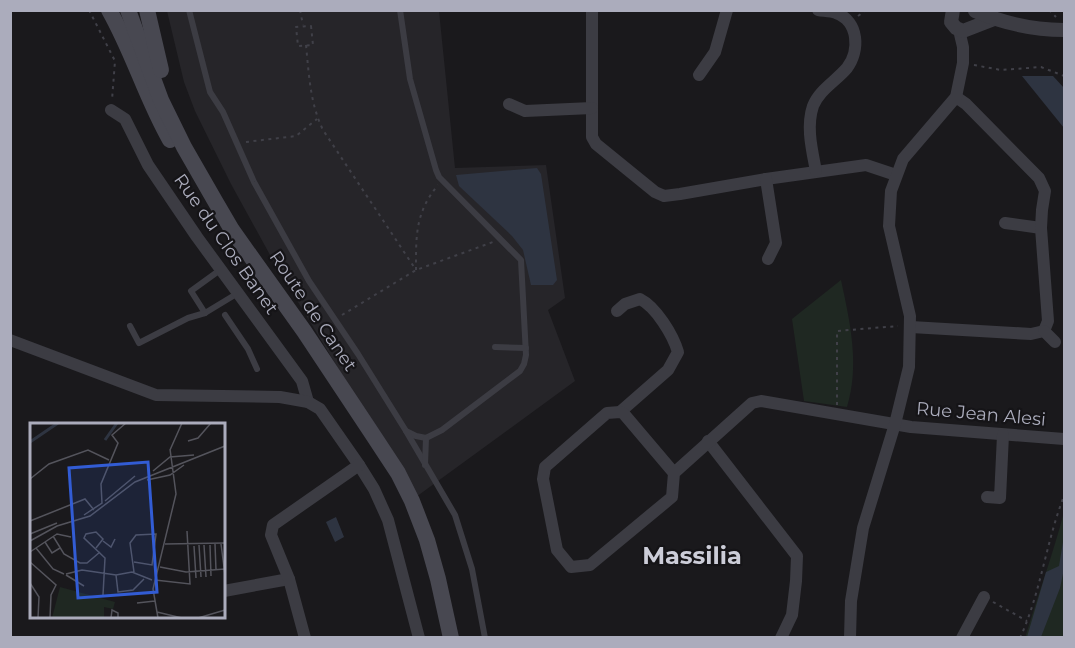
<svg xmlns="http://www.w3.org/2000/svg" width="1075" height="648" font-family="Montserrat,sans-serif">
<style>
.built{fill:#262529}
.green{fill:#1f2822}
.water{fill:#2e3441}
.lines{fill:none;stroke-linecap:round;stroke-linejoin:round}
.path{stroke:#404048;stroke-width:2;stroke-dasharray:3 4.5;stroke-linecap:butt}
.service{stroke:#3c3c43;stroke-width:6}
.minor{stroke:#3c3c43;stroke-width:12}
.tertiary{stroke:#3c3c43;stroke-width:14}
.secondary{stroke:#484851;stroke-width:16}
.labels{text-anchor:middle;dominant-baseline:central;stroke-width:4.5;stroke-linejoin:round;paint-order:stroke}
.street-label{font-size:18px;fill:#abacbc;stroke:#151417}
.district-label{font-size:24px;font-weight:bold;fill:#cccdd8;stroke:#151417}
.inset-river{fill:none;stroke:#2e3441;stroke-width:3}
.inset-road{fill:none;stroke:#54545c;stroke-width:1.5}
.view{fill:#325cd4;fill-opacity:0.15;stroke:#325cd4;stroke-width:3}
.inset-edge{fill:none;stroke:#abacbc;stroke-width:3}
</style>
<rect width="100%" height="100%" fill="#1a191c"/>
<!-- built -->
<path class="built" d="M167 11H439L455 168 546 165 565 298 548 310 575 381 416 497 275 264 231 184 195 111 184 82Z"/>
<!-- green -->
<g class="green">
<path d="M841 280C850 322 860 365 847 407L804 401 792 319Z"/>
<path d="M1064 512V637L1025 638C1038 595 1053 554 1064 512Z"/>
</g>
<!-- water -->
<g class="water">
<path d="M1022 76H1053L1064 88V128Z"/>
<path d="M537 168 541 174 557 280 553 285H531L523 250 512 236 459 186 456 175Z"/>
<path d="M336 517 344 537 335 542 326 522Z"/>
<path d="M1064 536V569L1060 588 1041 637H1027L1046 572 1059 566Z"/>
</g>
<g class="lines">
<!-- path -->
<g class="path">
<path d="M89 10 115 61 112 100"/>
<path d="M300 10 303 25"/>
<path d="M1049 10 1056 17"/>
<path d="M858 16 866 10"/>
<path d="M311 26 313 45 298 46 296 27Z"/>
<path d="M306 45C309 75 310 103 323 130L416 270"/>
<path d="M974 65 1001 70 1041 67 1064 76"/>
<path d="M246 142 296 136 317 119"/>
<path d="M416 270C416 236 415 213 438 185"/>
<path d="M342 315 416 270 493 242"/>
<path d="M837 405V331L898 326"/>
<path d="M993 602 1027 621"/>
<path d="M1020 638C1041 592 1046 542 1064 496"/>
</g>
<!-- service -->
<g class="service">
<path d="M189 10 210 92 223 112 254 182 309 281 358 354 406 431 416 436 426 438 442 430 520 371 524 364 526 355 521 260 439 177 436 170 410 79 400 10"/>
<path d="M220 270 191 291 205 313 238 293"/>
<path d="M225 315 248 349 257 369"/>
<path d="M130 326 139 343 188 318 205 313"/>
<path d="M495 347 526 348"/>
<path d="M406 431 455 515 472 569 485 638"/>
<path d="M425 465 426 438"/>
</g>
<!-- minor -->
<g class="minor">
<path d="M592 10V137L596 144 655 192 664 196 680 194 766 179 866 165 896 175"/>
<path d="M699 75 715 52 727 10"/>
<path d="M509 104 525 111 592 108"/>
<path d="M111 110 125 119 148 165 197 237 302 381 308 402"/>
<path d="M816 171C812 150 806 127 813 106 819 90 836 81 847 68 860 51 859 21 836 13 831 11 824 11 818 10"/>
<path d="M766 179 776 243 768 259"/>
<path d="M1005 223 1041 228"/>
<path d="M617 311 625 304 640 299C656 307 673 335 678 352L668 370 620 412"/>
<path d="M911 327 1031 334 1044 331 1048 321 1041 228 1042 210 1045 191 1039 178 966 104 956 97"/>
<path d="M1044 331 1055 342"/>
<path d="M10 340 156 395 280 397 308 402 320 409 359 465 374 489 388 520 419 638"/>
<path d="M708 441 797 556 796 581 792 615 781 638"/>
<path d="M674 473 624 414 620 412 607 413 545 467 543 479 557 550 571 567 590 565 672 497 674 473 752 403 761 401 911 427 1064 439"/>
<path d="M987 497 1000 498 1003 435"/>
<path d="M224 591 289 579"/>
<path d="M305 638 289 579 271 535 273 525 359 465"/>
<path d="M850 638 851 601 863 528 895 424 909 367 910 316 889 226 891 191 903 159 956 97 963 63V47L959 30"/>
<path d="M962 638 984 597"/>
</g>
<!-- tertiary -->
<g class="tertiary">
<path d="M953 10 951 22 956 28 963 31 994 19"/>
<path d="M975 11C1003 23 1034 30 1064 30"/>
</g>
<!-- secondary -->
<g class="secondary">
<path d="M109 10C133 52 146 98 170 140"/>
<path d="M128 10 161 100 184 147 215 201 232 230 304 331 373 435 398 473 412 501 427 540 438 579 451 638"/>
<path d="M147 10 161 70"/>
</g>
</g>
<g class="labels">
<!-- street labels -->
<g class="street-label">
<text transform="translate(226 244) rotate(55)">Rue du Clos Banet</text>
<text transform="translate(313 311) rotate(56)">Route de Canet</text>
<text transform="translate(981 414) rotate(5)">Rue Jean Alesi</text>
</g>
<!-- district labels -->
<g class="district-label">
<text x="692" y="555">Massilia</text>
</g>
</g>
<!-- overview -->
<g transform="translate(30 423)">
<rect width="195" height="195" fill="#1a191c"/>
<path d="M30 164 85 179 83 186 74 184V195H22Z" fill="#1f2822"/>
<path class="inset-river" d="M75 17 87 0M0 19 28 0"/>
<path class="inset-road" d="M158 18 168 15 181 0M140 27 152 0M123 48 140 34 164 32M0 56 19 41 58 27 79 37M117 57 140 52 154 42M75 78 105 53M54 92 72 80 71 61 88 20 82 12 96 0M0 98 55 76 64 87M0 111 27 100M23 113 34 131 50 140H57L70 129M0 118 27 103 60 93 105 59 195 23M73 118 81 124 85 116M15 119 22 130 30 125M135 121 195 120M185 121 186 147M191 121 195 152M169 122 171 154M174 122 176 154M180 122 181 153M164 123 166 155M6 125 23 146 34 151M66 125 73 116 66 109 56 111 54 115 75 135 73 172M0 129 27 111 41 114M0 139 26 162 21 172 20 195M104 139 122 142 126 111 106 112 100 120 104 149M130 144 156 149 195 146M36 151 52 147 86 152 102 149 122 157M36 152 54 163M86 152 88 169 103 167 114 156M125 157 160 161 157 108M0 160 9 174 8 195M107 180 125 178M127 189 152 195M81 195 82 187 88 190V195M128 195 123 166 146 71 140 26M168 195 195 187"/>
<path class="view" d="M118 39 127 169 48 175 39 45Z"/>
<rect width="195" height="195" class="inset-edge"/>
</g>
<!-- border -->
<rect width="1075" height="648" fill="none" stroke="#abacbc" stroke-width="24"/>
</svg>
